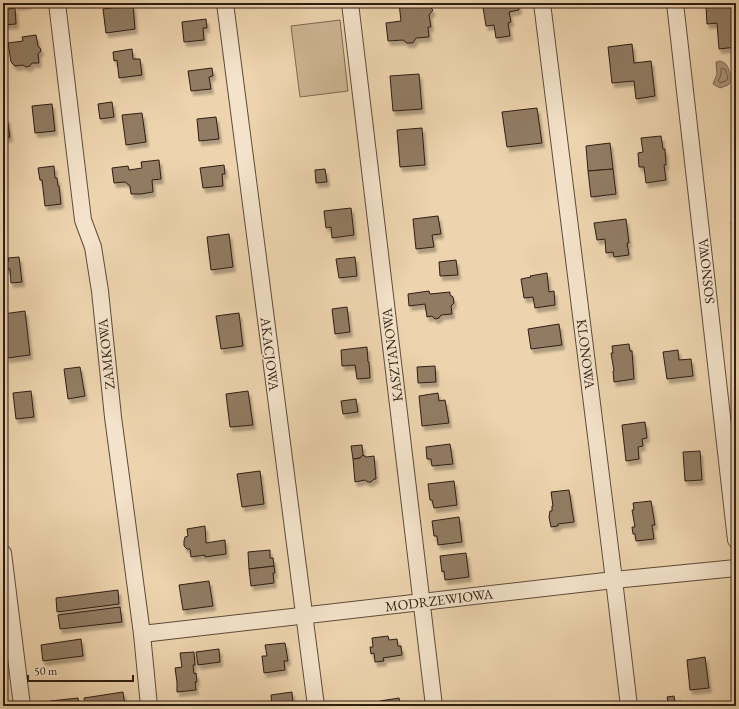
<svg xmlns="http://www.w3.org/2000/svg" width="739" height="709" font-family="'EB Garamond',serif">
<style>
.green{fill:#cdb593;stroke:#7e6952}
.water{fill:#ac9679;stroke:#7a6650}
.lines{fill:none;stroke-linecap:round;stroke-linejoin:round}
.shore{stroke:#6d5a46;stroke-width:1}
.building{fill:#917c63;stroke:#2e1d12;filter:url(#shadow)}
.street-casing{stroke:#5e4b39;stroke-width:18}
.street{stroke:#f3e3ca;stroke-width:16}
.labels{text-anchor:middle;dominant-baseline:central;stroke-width:3;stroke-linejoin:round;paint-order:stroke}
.street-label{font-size:14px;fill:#2e1d12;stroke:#f3e3ca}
</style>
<defs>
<filter id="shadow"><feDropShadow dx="2.5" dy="4.5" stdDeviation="1" flood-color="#0004"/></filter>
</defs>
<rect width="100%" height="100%" fill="#edd4ae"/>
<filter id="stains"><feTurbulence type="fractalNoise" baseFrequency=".005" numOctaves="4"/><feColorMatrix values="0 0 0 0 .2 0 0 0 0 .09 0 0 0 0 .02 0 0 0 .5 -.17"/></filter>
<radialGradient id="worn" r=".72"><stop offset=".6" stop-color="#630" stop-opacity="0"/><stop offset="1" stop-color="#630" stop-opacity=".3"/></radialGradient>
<!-- green -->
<path class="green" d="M340 20 348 91 300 97 291 26Z"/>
<!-- water -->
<path class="water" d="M720 61C727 63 728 67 730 74L733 75V79L728 85 720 88 713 84 717 74 716 62Z"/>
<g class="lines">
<!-- shore -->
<path class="shore" d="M722 68 725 69 728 78 726 81 720 83 718 81 721 75V69Z"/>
</g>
<!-- building -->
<g class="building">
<path d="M14 3H29V4L15 6Z"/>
<path d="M399 3H428L429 6 433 10 429 15 431 27H428L429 37 416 38 413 43H407L403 40 388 41 386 23 401 21Z"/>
<path d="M487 3H518L519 10 509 12 511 22 508 23 510 36 496 38 494 25 486 26 483 7H488Z"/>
<path d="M736 3V47L719 49 717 23 707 24 706 6Z"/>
<path d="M133 5 135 29 106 33 103 9Z"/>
<path d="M15 8 16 24 3 25V10Z"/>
<path d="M206 19 207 28H203L204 40 184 42 182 22Z"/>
<path d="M36 35 38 46 40 48 41 51 38 54 39 63H32L30 66 26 67 23 65 15 66 11 62 8 43 23 41 22 37Z"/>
<path d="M632 44 634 63 651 61 655 96 636 99 634 81 612 83 608 47Z"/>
<path d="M132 49 133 59H140L142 75 119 78 117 60 114 61 113 52Z"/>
<path d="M212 68 213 76 209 77 211 89 191 91 188 71Z"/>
<path d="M419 74 422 109 393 111 390 76Z"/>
<path d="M112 102 114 117 100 119 98 104Z"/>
<path d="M52 104 55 131 35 133 32 106Z"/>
<path d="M537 108 542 143 507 147 502 112Z"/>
<path d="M142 113 146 142 126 145 122 115Z"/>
<path d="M216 117 219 139 199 141 197 119Z"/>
<path d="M7 118 10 137 3 138V119Z"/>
<path d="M422 128 425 165 400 167 397 130Z"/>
<path d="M661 136 663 149H665L666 165H664L666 180 646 183 644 167H639L638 153 643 152 641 138Z"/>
<path d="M610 143 613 169 588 171 586 146Z"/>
<path d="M159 160 161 179 152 180 153 192 141 194H131L130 186 125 182 114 183 112 168 128 166 129 170 142 168 141 162Z"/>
<path d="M224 165 225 174H222L223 186 203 188 200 168Z"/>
<path d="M54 166 55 178H57L58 186H59L61 204 45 206 42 180H40L38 168Z"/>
<path d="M325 169 327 182 316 183 315 170Z"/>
<path d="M613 169 616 194 591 197 588 171Z"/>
<path d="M351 208 354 235 332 238 331 227 326 228 324 211Z"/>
<path d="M438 216 441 234 432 235 434 247 416 249 413 219Z"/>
<path d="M626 219 629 243H627L629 255 614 257 613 252 606 253 605 239 597 240 594 223Z"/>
<path d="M736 221V229L732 230 731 222Z"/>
<path d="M229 234 233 267 211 270 207 237Z"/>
<path d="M19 257 22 282 11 283 10 269H5L4 262 9 261 8 258Z"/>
<path d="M355 257 357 276 339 278 336 259Z"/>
<path d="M456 260 458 275 440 276 439 262Z"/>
<path d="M547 273 549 292 554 291 555 305 535 308 533 297 524 298 521 279 531 277 530 276Z"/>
<path d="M429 291 430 294 450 292V295L453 297 454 303 451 306 452 314 441 315 439 318 435 319 432 316 427 317 425 304 409 306 408 294Z"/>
<path d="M347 307 350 332 335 334 332 309Z"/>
<path d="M25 311 30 355 7 358 3 328V314Z"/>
<path d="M239 313 243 346 221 349 216 316Z"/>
<path d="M559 324 562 345 531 349 528 329Z"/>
<path d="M629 344 630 351H632L634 379 614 382 613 371H614L611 353H613L612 346Z"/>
<path d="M367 347 368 362H369L370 378 357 379 355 365 342 366 341 350Z"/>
<path d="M678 350 679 360 691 359 693 376 667 379 663 352Z"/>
<path d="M435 366 436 382 418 383 417 367Z"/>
<path d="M80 367 85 396 68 399 64 369Z"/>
<path d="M31 391 34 417 16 419 13 393Z"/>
<path d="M248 391 253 425 230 427 226 394Z"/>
<path d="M438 393 439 401 445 400 449 423 422 426 419 396Z"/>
<path d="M356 399 358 412 343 414 341 401Z"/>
<path d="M645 422 647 438 642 439 643 446 638 447 639 459 626 461 622 425Z"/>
<path d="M450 444 453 464 432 466 431 459H427L426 447Z"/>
<path d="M362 445 363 455 360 458 353 459 351 446Z"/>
<path d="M700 451 702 480 685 481 683 452Z"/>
<path d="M363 455 366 457 374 456 376 479H374L371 482H368L365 480 355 482 353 459 360 458Z"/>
<path d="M260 471 264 504 242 507 237 474Z"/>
<path d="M454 481 457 505 434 508 432 500H430L428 484Z"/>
<path d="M569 490 574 522 558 524V526L551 527 549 517 550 511H552V506H553L551 492Z"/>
<path d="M651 501 655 525H652L654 539 636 541 635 534H633L632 527H635L632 510H634L633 503Z"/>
<path d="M459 517 462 542 438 545 437 536H434L432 521Z"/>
<path d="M205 526 206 543 225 540 226 554 205 557V555L191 557 190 549H187L184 546V541L185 537 188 536 187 529Z"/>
<path d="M270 550V558H273L274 566 249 569 248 552Z"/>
<path d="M466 553 469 577 445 580 444 571 442 572 440 556Z"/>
<path d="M274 566 275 573H273L274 583 251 586 249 569Z"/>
<path d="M209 581 213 606 183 610 179 585Z"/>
<path d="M118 590 119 604 57 612 56 598Z"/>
<path d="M120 607 122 622 60 629 58 615Z"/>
<path d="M388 636 389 640 397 639 398 646H401L402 655 383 658 384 661 375 662 374 653 371 654 370 647H373L372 638Z"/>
<path d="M81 639 83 656 43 661 41 645Z"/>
<path d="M285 643 288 661H284L285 670 264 673 262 656H267L265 645Z"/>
<path d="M219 649 220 662 198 665 196 652Z"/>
<path d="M194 652 195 665H193L194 674 196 673 197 682H195L196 690 177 692V682L175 668 182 667 180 653Z"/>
<path d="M705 657 709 688 690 690 687 660Z"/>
<path d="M123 692 125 706H85L84 698Z"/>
<path d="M292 692 293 706H272L271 695Z"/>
<path d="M674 696 675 702 681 701V704L688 703 689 706H662L661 703 668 702 667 697Z"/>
<path d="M78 698 79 706H51L50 701Z"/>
<path d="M399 698 401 706H381L380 701Z"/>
</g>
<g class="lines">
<!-- street casing -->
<g class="street-casing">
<g id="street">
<path d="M57 3 83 220 93 247 100 291 113 417 142 634 149 706"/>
<path d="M225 3 316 706"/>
<path d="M350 3 434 706"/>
<path d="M542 3 614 580 629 706"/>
<path d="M675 3 736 540"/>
<path d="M3 553 22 706"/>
<path d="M142 634 614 580 736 568"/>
</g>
</g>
<!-- street -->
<use href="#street" class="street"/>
</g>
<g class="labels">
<!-- street labels -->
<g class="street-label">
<text transform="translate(706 271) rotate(-96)">SOSNOWA</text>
<text transform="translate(106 354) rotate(-96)">ZAMKOWA</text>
<text transform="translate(270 354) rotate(83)">AKACJOWA</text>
<text transform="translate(586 354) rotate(83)">KLONOWA</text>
<text transform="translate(392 355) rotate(-97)">KASZTANOWA</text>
<text transform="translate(439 600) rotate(-7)">MODRZEWIOWA</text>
</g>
</g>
<!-- margin -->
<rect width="739" height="709" fill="none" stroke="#edd4ae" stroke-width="16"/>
<rect x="4" y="4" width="731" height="701" fill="none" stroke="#2e1d12" stroke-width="2"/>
<rect x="8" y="8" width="723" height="693" fill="none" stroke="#2e1d12"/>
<!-- scale -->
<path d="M28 675v6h105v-6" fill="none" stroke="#2e1d12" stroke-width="2"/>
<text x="34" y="675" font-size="12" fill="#2e1d12" stroke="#f3e3ca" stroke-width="3" paint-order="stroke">50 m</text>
<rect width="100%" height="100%" filter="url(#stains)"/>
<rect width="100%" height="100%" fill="url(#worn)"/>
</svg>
